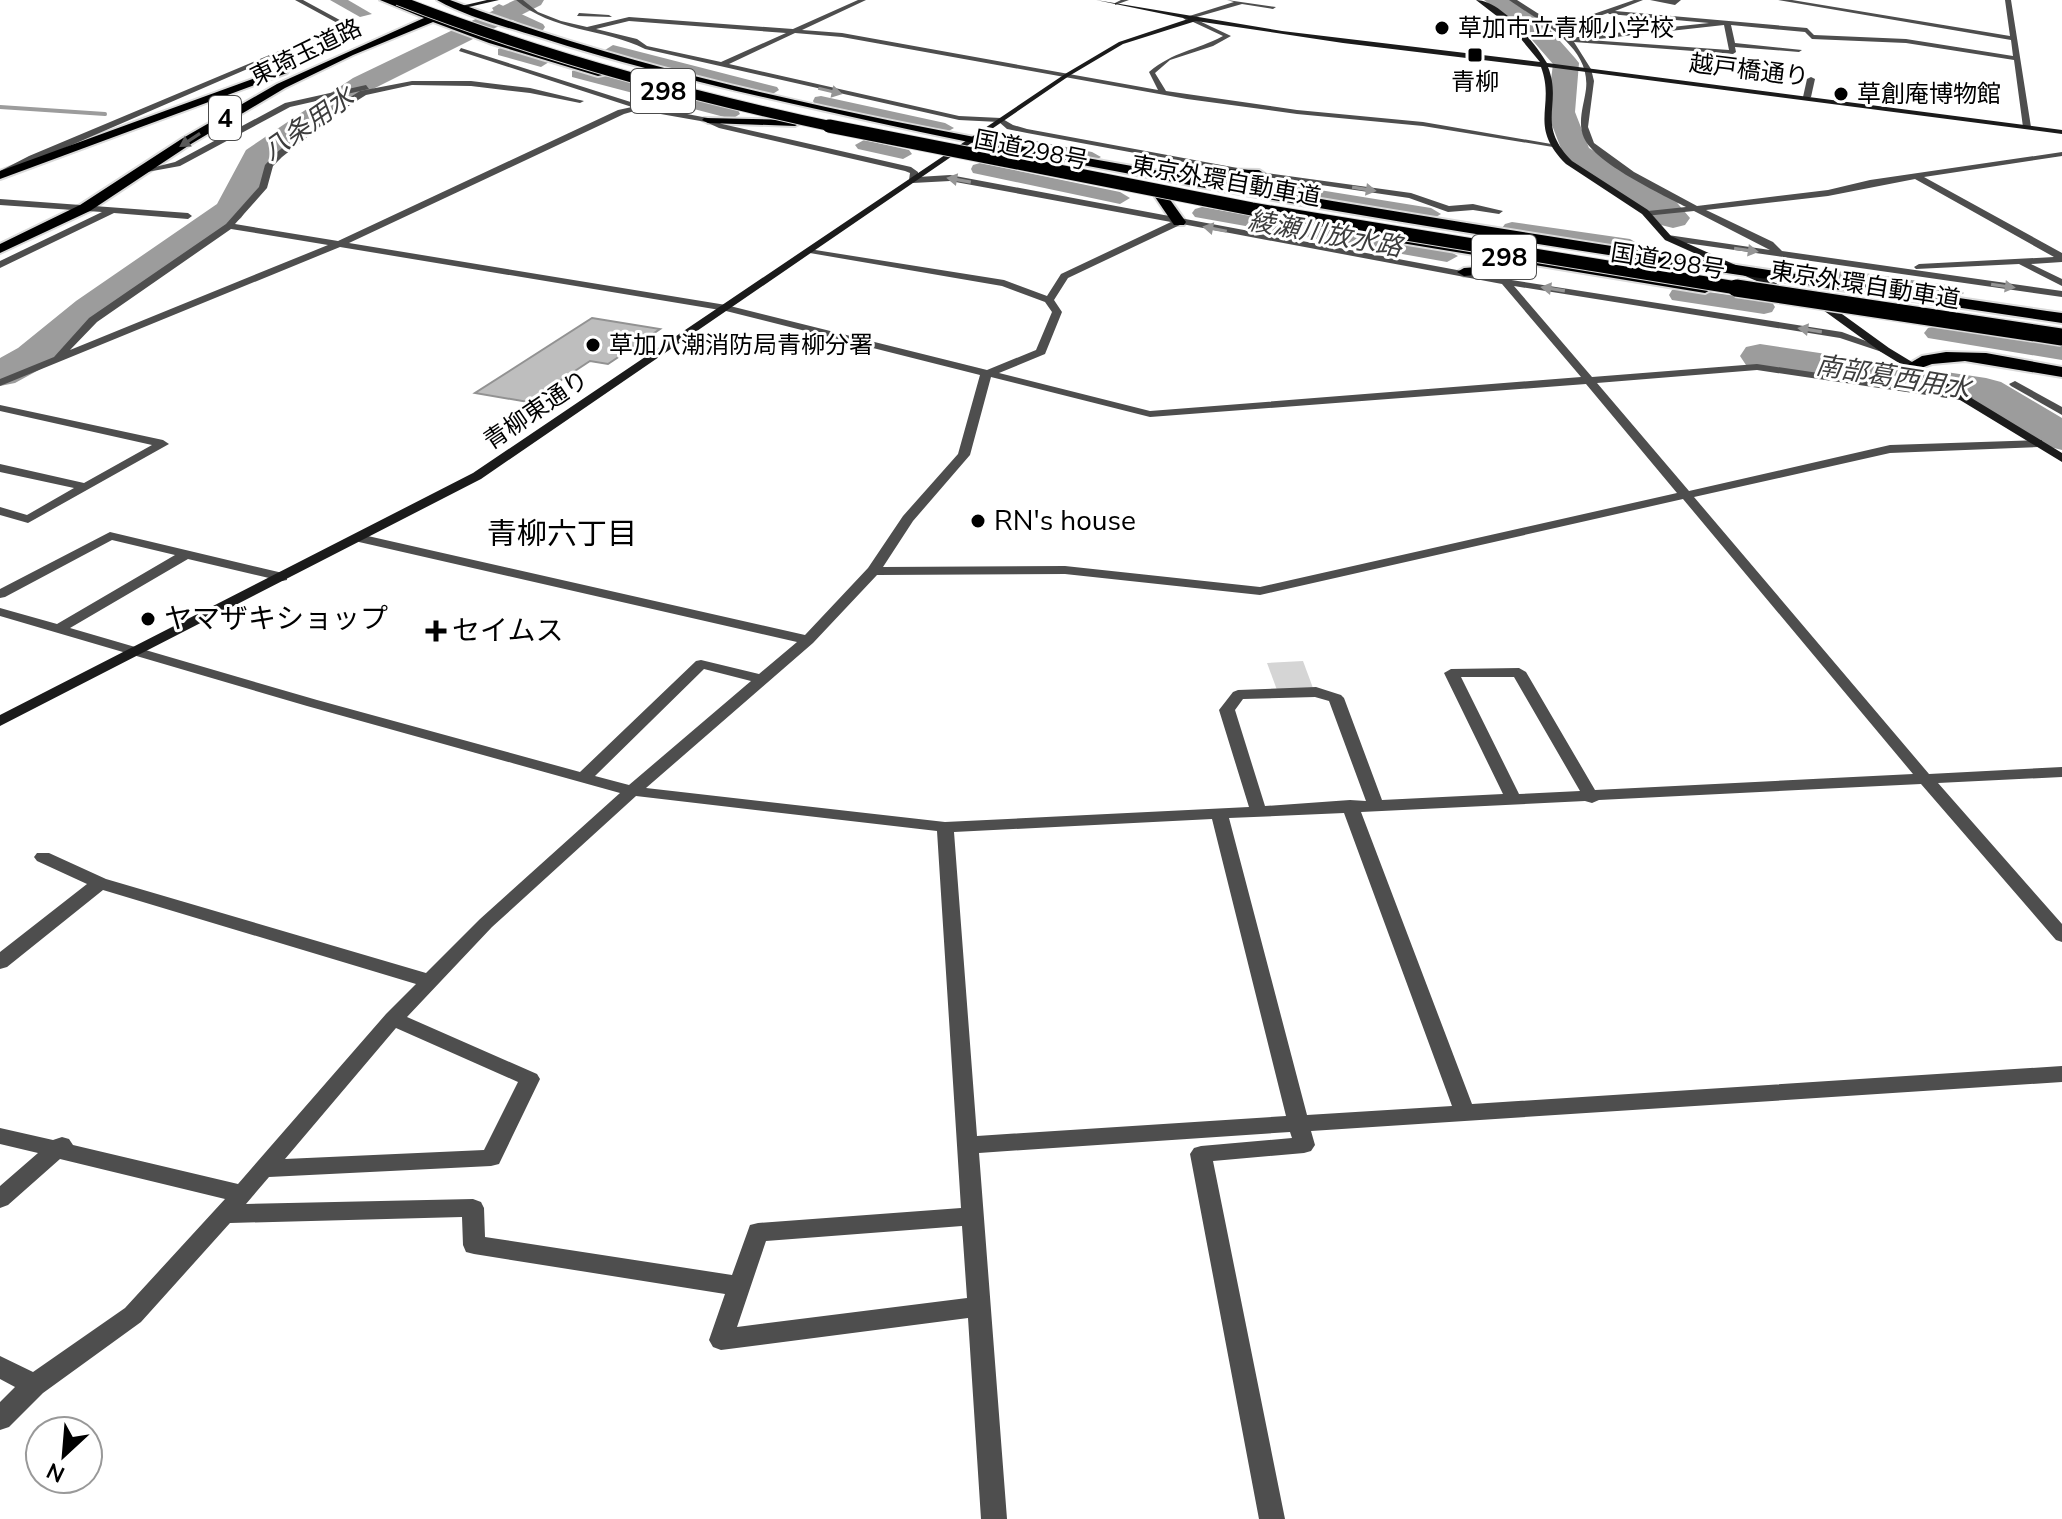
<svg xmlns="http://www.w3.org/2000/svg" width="2062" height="1519" font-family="'Nunito Sans','Noto Sans JP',sans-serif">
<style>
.green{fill:#d5d5d5}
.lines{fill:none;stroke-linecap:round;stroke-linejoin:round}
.stream{stroke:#9c9c9c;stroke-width:4}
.canal{fill:#9c9c9c;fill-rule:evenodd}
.river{fill:#9c9c9c;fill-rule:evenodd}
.building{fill:#bebebe;stroke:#929292;stroke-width:2}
.highway-casing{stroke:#dbdbdb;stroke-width:4}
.street{fill:#4e4e4e;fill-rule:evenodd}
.secondary{fill:#1b1b1b;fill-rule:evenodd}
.highway{fill:#000;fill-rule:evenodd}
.highway-bridge-far2-casing{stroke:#dbdbdb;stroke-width:12;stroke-linecap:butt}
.highway-bridge-far1-casing{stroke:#dbdbdb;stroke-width:15;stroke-linecap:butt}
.highway-bridge-casing{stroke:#dbdbdb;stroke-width:20;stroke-linecap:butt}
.highway-bridge-far2{stroke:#000;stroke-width:10}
.highway-bridge-far1{stroke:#000;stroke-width:13}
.highway-bridge{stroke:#000;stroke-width:17}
.oneway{fill:#959595}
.oneway2{fill:#595959}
.poi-dot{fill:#000;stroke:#fff;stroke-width:3}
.labels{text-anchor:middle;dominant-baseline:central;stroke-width:6;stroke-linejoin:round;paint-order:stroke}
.far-poi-label{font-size:24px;fill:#000;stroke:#fff;text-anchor:start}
.far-street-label{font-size:24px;fill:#000;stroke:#fff}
.shield{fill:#fff;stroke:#4c4c4c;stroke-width:2}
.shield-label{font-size:26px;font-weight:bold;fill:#000}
.far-water-label{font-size:26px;font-style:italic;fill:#3d3d3d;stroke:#fff}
.poi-label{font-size:28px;fill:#000;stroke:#fff;text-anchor:start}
.neighbourhood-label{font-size:30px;fill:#000;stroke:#fff}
</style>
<rect width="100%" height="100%" fill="#fff"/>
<!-- green -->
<path class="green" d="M1303 661 1313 688 1277 690 1267 663Z"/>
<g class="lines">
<!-- stream -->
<path class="stream" d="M0 107 105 114"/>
<!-- canal -->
<g class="canal">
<path d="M330 0H348L372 14 360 17Z"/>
<path d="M499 4 543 24 545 27 543 30H533L494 11 492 8Z"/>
<path d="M613 45 777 87 779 90 771 95 608 53 605 50Z"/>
<path d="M503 47 546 59 549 62 541 67 498 55V49Z"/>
<path d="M578 69 738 110 740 114 732 119 572 77V71Z"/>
<path d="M821 96 945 123 954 128 945 133 815 105 813 101 815 97Z"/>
<path d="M1015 137 1092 152 1101 157 1092 162 1009 146 1006 142Z"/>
<path d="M864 140 909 150 912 154 903 159 858 149 855 145Z"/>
<path d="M980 163 1120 192 1130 198 1120 204 973 173 971 169 973 165Z"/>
<path d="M1220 174 1431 208 1441 214 1431 220 1213 184 1211 180 1213 176Z"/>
<path d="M1202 207 1447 250 1458 256 1447 262 1195 217 1192 213 1195 209Z"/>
<path d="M1512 222 1630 239 1640 245 1630 251 1505 232 1502 228 1505 224Z"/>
<path d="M1843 270 1953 286 1964 293 1953 300 1835 282 1832 277Z"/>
<path d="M1680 288 1764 300 1772 302 1775 307 1772 312 1764 314 1672 300 1669 295 1672 290Z"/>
<path d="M1936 326 2062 346V360L1928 338 1924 333 1928 328Z"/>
</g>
<!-- river -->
<g class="river">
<path d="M515 0H544L541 5 371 90 270 161 259 190 241 218 102 317 46 366 15 383 0 386V358L18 348 76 301 217 204 246 150 353 78Z"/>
<path d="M1484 0H1510L1544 23 1575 58 1579 63 1575 112 1589 148 1673 198 1690 218 1685 225 1673 228 1661 225 1649 212 1565 159 1547 112 1553 64 1526 33Z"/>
<path d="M1760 344 1986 378 2001 382 2062 418V450L2046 446 1974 402 1746 365 1740 356 1746 347Z"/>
</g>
</g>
<!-- building -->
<path class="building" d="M592 318 660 329 608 364 590 361 528 402 475 393Z"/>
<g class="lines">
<!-- highway casing -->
<g class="highway-casing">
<g id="highway">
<path d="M380 0H393L439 15 495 39 607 74 598 76 489 43 433 22 353 55 285 88 191 144 90 211 0 253V244L80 205 183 138 277 84 424 18Z"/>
<path d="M437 0H450C668 82 903 125 1132 166 1441 222 1751 268 2062 313V323C1647 261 1231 203 821 110 726 89 631 67 539 37 506 27 467 17 437 0Z"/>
<path d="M283 68 288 71 287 73 0 179V171Z"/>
<path d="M704 118 795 120 801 123 795 126 708 123 702 120Z"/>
<path d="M1208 169 1259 170 1265 174 1259 178 1212 176 1206 172Z"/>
<path d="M1156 194H1166L1186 222 1184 225H1174L1155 197Z"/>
<path d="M1382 232 1705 285 1712 289 1705 293 1377 239 1375 236Z"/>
<path d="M1516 264 1521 265V271L1464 276 1457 272 1464 268Z"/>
<path d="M1946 352 1986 353 2062 367V377L1965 361 1932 364 1913 371 1905 366 1922 356Z"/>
</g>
</g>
<!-- street -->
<g class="street">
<path d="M295 0H303L349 25 0 176V171L29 156 341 25Z"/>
<path d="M516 0H523L538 12 561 21 587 27 629 17 793 29 858 0H866L802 30 842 33 1158 90 1149 72C1174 51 1195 51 1223 36L1191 21 1193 18 1231 36 1213 46 1170 60 1155 73 1166 91 1297 110 1423 122 1557 145 1553 147 1423 126 1297 114 1187 99 842 37 795 33 729 64 959 116 1001 118 1013 125 1027 129 1259 172 1411 193 1449 206 1473 204 1503 211 1499 214 1473 210 1448 212 1409 198 1259 176 1027 133 1007 129 999 122 959 120 645 49C604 28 552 32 516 0ZM629 21 786 33 721 62 647 46 637 39 596 29Z"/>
<path d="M1121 0H1129L1115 5V3Z"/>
<path d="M1227 0 1276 7 1273 9 1242 4 1186 20 1183 18 1234 2Z"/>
<path d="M1509 0H1517L1553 23 1582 18 1634 0H1643L1615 11 1807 28 1814 35 1906 39 2013 56 2011 40 1778 0H1792L2010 36 2005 0H2011L2031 127 2027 129 2023 127 2014 60 1906 43 1812 39 1805 32 1731 25 1735 43 1802 50 1799 52 1735 47 1736 52 1733 54 1574 42 1591 69 1594 81 1588 127 1594 143 1634 172 1697 206 1828 190 1870 180 2062 152V156L1924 177 2062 253V262L2031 264 2062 279V286L2019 264 1916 269 1914 267 1919 264 2054 257 1915 179 1828 196 1706 210 1773 242 1782 251 2062 291V297L1665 240V236L1668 235 1770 250 1694 211 1645 216 1644 214 1648 211 1686 207C1661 194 1595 163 1584 138 1577 122 1584 105 1586 89 1591 45 1538 21 1509 0ZM1608 13 1609 14 1709 23 1569 38 1556 27 1585 21ZM1724 25 1729 50 1589 40Z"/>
<path d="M1650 0H1681L1675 5Z"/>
<path d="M579 13 609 15 612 17 577 16Z"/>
<path d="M461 48 640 105 708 118 722 124 911 167 918 172V177L950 175 1505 279 1842 332 1890 350 1885 353 1840 338 1514 286 1592 377 1757 364 1967 395 1973 398 1967 401 1757 370 1597 383 1689 491 1890 445 2042 440V446L2038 447 1890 453 1694 497 1929 774 2062 767V777L1938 783 2062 924V942L2056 940 1921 784 1599 800 1592 803 1585 801 1361 812 1472 1104 2062 1066V1082L1311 1131 1315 1145 1311 1151 1304 1153 1213 1161 1285 1519H1259L1190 1154 1194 1148 1201 1146 1292 1138 1290 1132 979 1153 1007 1519H981L968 1318 721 1350 713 1347 709 1340 725 1294 474 1254 466 1252 463 1245 462 1217 230 1223 141 1322 43 1393 9 1427 0 1430V1402L15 1387 0 1379V1356L33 1372 125 1308 225 1199 60 1159 8 1205 0 1208V1186L38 1153 0 1144V1128L53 1140 62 1137 69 1139 73 1145 238 1184 386 1014 416 984 103 890 7 967 0 969V952L87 884 37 861 34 857 37 853H49L106 879 426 973 480 919 620 793 307 706 0 616V608L57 624 175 555 112 540 5 597 0 598V589L110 532 287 574V580L282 581 188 559 70 628 317 700 580 772 696 661 701 660 759 674 797 642 359 542 352 538 354 535 359 534 805 635 868 568 903 516 958 454 980 375 726 311 340 247 0 386V379L54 357 89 318 226 224 259 187 265 165 276 153 330 110 360 91 412 81H471L530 88 584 101 580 103 530 93 471 86 412 85 366 95 336 114 282 157 273 166 267 188 235 224 338 241 618 110 632 107 459 51ZM638 110 706 122 719 128 905 171 910 173 909 180 913 183 950 181 1171 222 1061 274 1047 296 1004 280 809 249 804 252 1002 286 1045 302 1052 312 1036 350 987 370 726 305 349 243 624 114ZM1182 224 1502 284 1581 377 1150 411 999 373 1045 354 1062 312 1054 300 1068 278ZM231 229 328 245 70 350 97 322ZM991 377 1150 417 1586 384 1677 493 1260 587 1065 566 883 567 913 521 970 455ZM1683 499 1913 774 1595 790 1526 672 1519 668 1451 669 1444 673 1503 794 1382 800 1344 698 1341 695 1316 687 1238 690 1233 692 1219 710 1249 807 945 822 646 788 813 643 877 575 1065 574 1260 595ZM704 669 751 681 629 785 595 776ZM1461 677H1514L1580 791 1519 794ZM1315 697 1329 701 1366 801 1350 800 1265 806 1235 710 1243 699ZM636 796 937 831 961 1208 758 1223 750 1225 732 1275 485 1237 484 1208 481 1202 473 1199 246 1204 269 1177 491 1166 499 1164 540 1079 537 1074 407 1017 492 927ZM1344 813 1452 1106 1307 1115 1229 818ZM1212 819 1286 1116 977 1136 954 832ZM396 1028 518 1082 484 1150 285 1159ZM962 1226 967 1298 737 1327 766 1241Z"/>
<path d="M1811 77 1815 79 1811 97 1807 99 1803 97 1807 79Z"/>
<path d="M366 85 369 89 290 107 180 166 147 172 143 170 175 162 285 103Z"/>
<path d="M0 199 188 213 192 216 188 219 114 213 0 268V261L102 212 0 205Z"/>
<path d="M2015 381 2062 407V415L2011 386 2009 384Z"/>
<path d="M0 405 163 440 169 444 28 523 0 515V507L27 515 74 488 0 472V464L84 483 152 445 0 411Z"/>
</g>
<!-- secondary -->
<g class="secondary">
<path d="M487 0H499L460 9 457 7Z"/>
<path d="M1096 0 1282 31 1540 62 1511 27 1476 0C1501 0 1535 43 1547 63L2062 130V134L1548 67C1563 105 1535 124 1572 161L1648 210 1671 236 1791 290V294L1788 295 1665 240 1642 214 1566 164C1527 125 1556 107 1541 67L1343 43 1196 21 1123 44 1069 76 481 479 0 726V715L473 473 1065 74 1119 42 1188 19Z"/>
<path d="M1809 300 1831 306 1889 348 2062 453V462L1881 352 1823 310 1809 304Z"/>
</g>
<!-- highway -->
<use href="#highway" class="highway"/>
<!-- highway-bridge-far2 casing -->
<g class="highway-bridge-far2-casing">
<path id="highway-bridge-far2" d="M398 0C541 56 688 96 839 128"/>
</g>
<!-- highway-bridge-far1 casing -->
<g class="highway-bridge-far1-casing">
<path id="highway-bridge-far1" d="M829 126 1252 209 1749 290"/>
</g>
<!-- highway-bridge casing -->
<g class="highway-bridge-casing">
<path id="highway-bridge" d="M1736 288 2062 337"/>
</g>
<!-- highway-bridge-far2 -->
<use href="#highway-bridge-far2" class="highway-bridge-far2"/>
<!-- highway-bridge-far1 -->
<use href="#highway-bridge-far1" class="highway-bridge-far1"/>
<!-- highway-bridge -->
<use href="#highway-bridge" class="highway-bridge"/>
</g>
<!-- one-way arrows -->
<defs><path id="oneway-solid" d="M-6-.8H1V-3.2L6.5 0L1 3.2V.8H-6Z" transform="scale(2)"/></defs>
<g class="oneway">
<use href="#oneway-solid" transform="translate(830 91) rotate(13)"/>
<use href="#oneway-solid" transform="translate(959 180) rotate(-170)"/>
<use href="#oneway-solid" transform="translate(1364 189) rotate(9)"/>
<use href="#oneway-solid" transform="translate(1215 229) rotate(-169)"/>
<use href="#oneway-solid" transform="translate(1746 250) rotate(8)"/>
<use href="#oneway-solid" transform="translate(2003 286) rotate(8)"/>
<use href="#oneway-solid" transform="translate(1553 289) rotate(-171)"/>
<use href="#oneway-solid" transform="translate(1810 330) rotate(-171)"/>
</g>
<use class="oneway2" href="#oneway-solid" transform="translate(190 140) rotate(147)"/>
<!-- markers -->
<g class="poi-dot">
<circle cx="1442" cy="28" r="8"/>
<rect x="1467" y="47" width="16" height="16" rx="4"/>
<circle cx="1841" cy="94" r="8"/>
<circle cx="593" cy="345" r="8"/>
<circle cx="978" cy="521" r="8"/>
<circle cx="148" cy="619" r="8"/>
<path d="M432 619h8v8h8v8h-8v8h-8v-8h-8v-8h8z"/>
</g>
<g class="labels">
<!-- far-poi labels -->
<g class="far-poi-label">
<text x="1458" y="28">草加市立青柳小学校</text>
<text x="1475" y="82" text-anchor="middle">青柳</text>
<text x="1857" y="94">草創庵博物館</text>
<text x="609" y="345">草加八潮消防局青柳分署</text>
</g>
<!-- far-street labels -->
<g class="far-street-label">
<text transform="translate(306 52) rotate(-26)">東埼玉道路</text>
<text transform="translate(1749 70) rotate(7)">越戸橋通り</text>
<text transform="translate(1031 150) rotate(11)">国道298号</text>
<text transform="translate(1226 181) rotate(10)">東京外環自動車道</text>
<text transform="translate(1668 261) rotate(9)">国道298号</text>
<text transform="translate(1865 285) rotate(9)">東京外環自動車道</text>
<text transform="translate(536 410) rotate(-34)">青柳東通り</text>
</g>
<!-- shield labels -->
<g class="shield">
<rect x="631" y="69" width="64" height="44" rx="6"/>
<rect x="209" y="96" width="32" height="44" rx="6"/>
<rect x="1472" y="235" width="64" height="44" rx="6"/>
</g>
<g class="shield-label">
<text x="663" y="91">298</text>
<text x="225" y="118">4</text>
<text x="1504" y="257">298</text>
</g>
<!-- far-water labels -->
<g class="far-water-label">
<text transform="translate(308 124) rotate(-35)">八条用水</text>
<text transform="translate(1325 234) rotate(10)">綾瀬川放水路</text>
<text transform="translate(1893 377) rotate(9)">南部葛西用水</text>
</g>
<!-- poi labels -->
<g class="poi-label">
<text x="994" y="521">RN's house</text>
<text x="164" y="619">ヤマザキショップ</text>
<text x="452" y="631">セイムス</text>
</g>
<!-- neighbourhood labels -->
<g class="neighbourhood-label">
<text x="562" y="534">青柳六丁目</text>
</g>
</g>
<!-- north arrow -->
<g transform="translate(64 1455) rotate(206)"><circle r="38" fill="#ffffff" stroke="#999999" stroke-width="2"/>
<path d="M0-6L14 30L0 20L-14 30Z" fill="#000000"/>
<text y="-12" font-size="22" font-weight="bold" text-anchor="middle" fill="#000000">N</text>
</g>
</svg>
